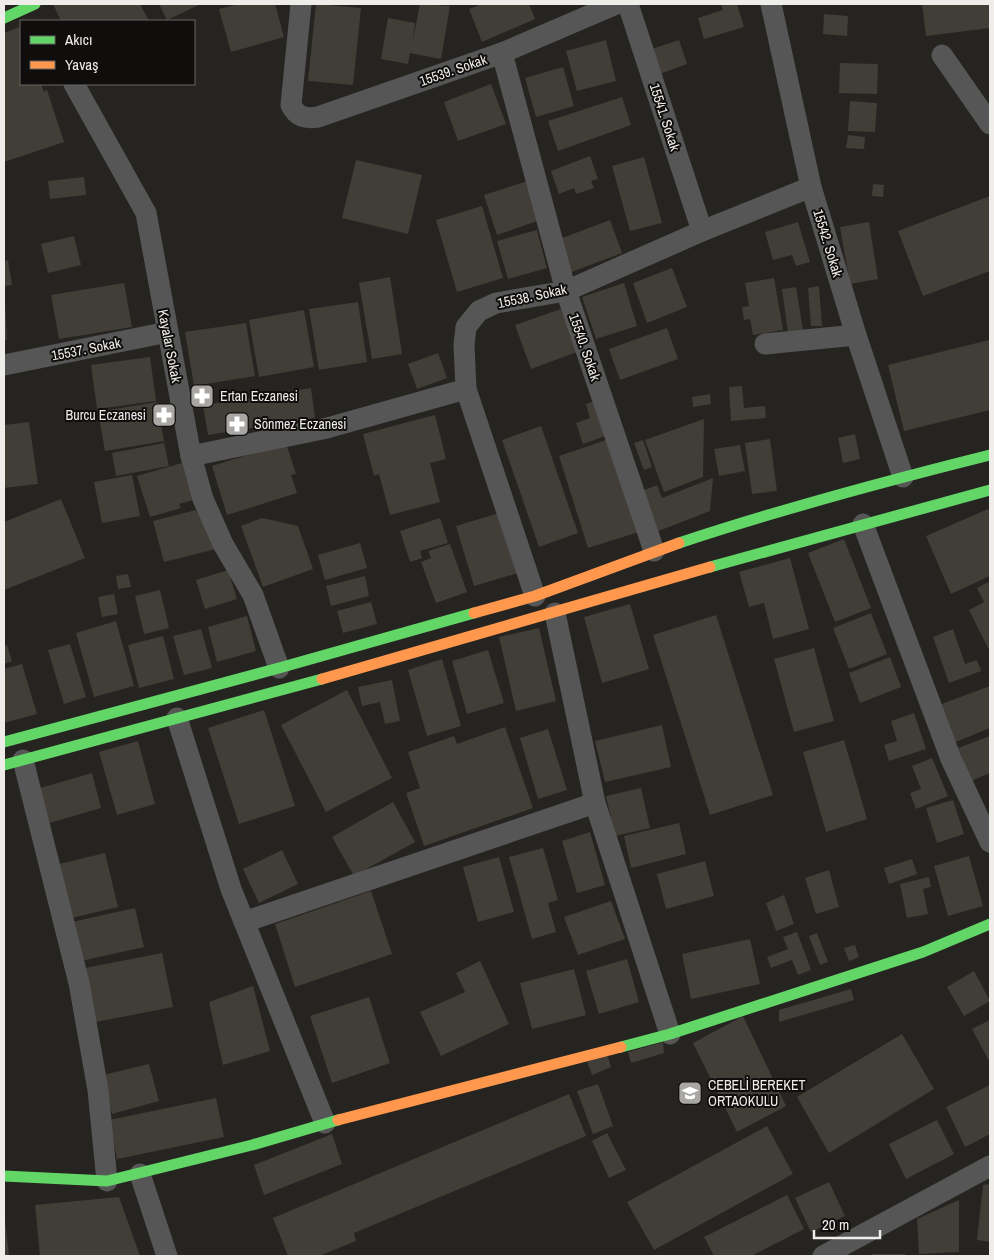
<svg xmlns="http://www.w3.org/2000/svg" width="994" height="1260" font-family="'Archivo Narrow',sans-serif">
<style>
.building{fill:#413d37}
.lines{fill:none;stroke-linecap:round;stroke-linejoin:round}
.street{stroke:#565657;stroke-width:21}
.fast{stroke:#63d668;stroke-width:11}
.slow{stroke:#ff974d;stroke-width:11}
.labels{text-anchor:middle;dominant-baseline:central;stroke-width:4;stroke-linejoin:round;paint-order:stroke}
.street-label{font-size:14px;fill:#efedea;stroke:#0f0e0c}
.poi-label{font-size:14px;fill:#efedea;stroke:#0f0e0c;text-anchor:start}
</style>
<rect width="100%" height="100%" fill="#262421"/>
<!-- building -->
<g class="building">
<path d="M53 4H140L149 21H61Z"/>
<path d="M159 4H201L167 20Z"/>
<path d="M239 4H275L284 37 231 52 219 9Z"/>
<path d="M316 4 361 8 353 85 308 81Z"/>
<path d="M420 4 450 6 441 59 410 53 408 64 381 59 388 18 415 23 412 44Z"/>
<path d="M482 4H529L535 19 482 42 469 9Z"/>
<path d="M721 4H737L744 27 704 39 698 18 723 10Z"/>
<path d="M922 4H990V28L926 36Z"/>
<path d="M824 14 848 16 847 36 823 34Z"/>
<path d="M19 27 21 35V84H41L44 92 47 90 64 142 4 162V33Z"/>
<path d="M606 40 616 81 577 91 566 51Z"/>
<path d="M679 40 687 64 660 74 652 49Z"/>
<path d="M840 63 878 64 877 94 839 93Z"/>
<path d="M563 67 574 106 536 117 525 78Z"/>
<path d="M491 84 506 124 458 141 444 102Z"/>
<path d="M622 97 631 125 558 151 548 121Z"/>
<path d="M850 101 877 103 875 132 848 131Z"/>
<path d="M848 135 865 137 864 149 846 148Z"/>
<path d="M590 156 598 179 591 181 594 188 576 194 574 188 559 194 551 171Z"/>
<path d="M644 157 662 223 630 231 612 166Z"/>
<path d="M356 160 422 175 408 234 342 218Z"/>
<path d="M84 177 86 195 50 199 48 181Z"/>
<path d="M528 181 540 220 497 235 484 195Z"/>
<path d="M873 184 884 185 883 197 872 196Z"/>
<path d="M990 196V271L923 296 898 231Z"/>
<path d="M482 206 503 278 457 292 436 220Z"/>
<path d="M610 220 622 253 569 273 557 240Z"/>
<path d="M798 222 810 262 796 266 792 255 773 260 765 232Z"/>
<path d="M869 222 878 279 850 284 840 227Z"/>
<path d="M537 230 547 268 508 279 497 241Z"/>
<path d="M74 236 81 265 48 273 41 244Z"/>
<path d="M8 260 12 285 4 286V261Z"/>
<path d="M672 268 687 307 647 323 633 283Z"/>
<path d="M390 277 402 354 372 359 359 283Z"/>
<path d="M774 278 783 330 753 335 750 319 744 320 742 307 749 306 745 283Z"/>
<path d="M124 283 132 327 59 339 51 295Z"/>
<path d="M624 283 637 326 596 339 582 297Z"/>
<path d="M819 286 822 326H811L808 288Z"/>
<path d="M796 287 803 330 788 333 782 289Z"/>
<path d="M4 300H5L7 340H4Z"/>
<path d="M358 302 367 362 319 370 309 309Z"/>
<path d="M561 309 577 352 531 369 515 325Z"/>
<path d="M304 310 314 367 259 377 249 320Z"/>
<path d="M246 323 255 376 194 386 185 332Z"/>
<path d="M667 328 678 359 620 380 609 349Z"/>
<path d="M989 340 990 410 904 431 888 365Z"/>
<path d="M438 353 447 378 417 389 408 364Z"/>
<path d="M150 357 156 401 97 409 91 365Z"/>
<path d="M742 386 744 408 765 406 766 418 731 421 729 387Z"/>
<path d="M311 388 315 418 208 435 203 405Z"/>
<path d="M710 394 711 404 693 407 692 397Z"/>
<path d="M599 399 611 434 583 444 576 423 590 418 586 404Z"/>
<path d="M157 402 164 441 105 451 98 412Z"/>
<path d="M435 415 446 459 430 463 440 502 390 515 379 474 374 476 363 434Z"/>
<path d="M704 419 703 477 664 492 645 440Z"/>
<path d="M29 422 38 484 4 488V425Z"/>
<path d="M541 426 578 533 539 547 502 440Z"/>
<path d="M855 434 860 459 843 463 838 438Z"/>
<path d="M612 438 642 531 588 548 559 456Z"/>
<path d="M770 439 777 491 752 494 745 443Z"/>
<path d="M643 440 652 467 644 470 634 443Z"/>
<path d="M164 443 169 466 116 476 112 453Z"/>
<path d="M286 443 296 474 291 475 297 493 227 515 212 466Z"/>
<path d="M740 445 745 471 719 476 714 449Z"/>
<path d="M182 463 193 500 179 504 181 508 150 517 137 476Z"/>
<path d="M132 475 140 516 102 523 94 482Z"/>
<path d="M713 478 710 511 656 532 640 492 657 485 662 498Z"/>
<path d="M61 499 85 558 4 590V522Z"/>
<path d="M988 509 990 513V576L951 594 926 536Z"/>
<path d="M196 510 216 549 164 562 153 521Z"/>
<path d="M499 513 518 573 474 586 456 526Z"/>
<path d="M262 518 298 526 313 569 263 587 241 526Z"/>
<path d="M440 518 448 543 420 551 422 558 410 562 400 531Z"/>
<path d="M844 539 871 608 835 622 808 553Z"/>
<path d="M360 543 367 568 325 580 318 555Z"/>
<path d="M450 544 467 592 436 603 421 562 431 558 428 551Z"/>
<path d="M790 558 809 629 773 639 764 603 749 607 739 572Z"/>
<path d="M228 570 237 599 205 609 196 580Z"/>
<path d="M128 574 131 587 118 589 116 576Z"/>
<path d="M365 576 369 596 331 606 326 586Z"/>
<path d="M990 581V647L988 648 969 610 984 602 977 588Z"/>
<path d="M160 590 169 628 144 634 135 596Z"/>
<path d="M114 594 118 614 102 617 98 597Z"/>
<path d="M371 602 377 624 343 633 337 611Z"/>
<path d="M630 604 649 669 602 683 584 617Z"/>
<path d="M871 613 887 654 849 669 833 628Z"/>
<path d="M716 615 773 795 710 815 653 635Z"/>
<path d="M247 616 256 651 217 662 208 627Z"/>
<path d="M116 621 134 686 94 697 76 633Z"/>
<path d="M539 628 556 701 516 711 499 637Z"/>
<path d="M201 629 212 668 184 675 173 636Z"/>
<path d="M953 629 965 664 977 660 981 671 949 683 933 637Z"/>
<path d="M163 636 174 679 139 688 128 645Z"/>
<path d="M70 644 86 697 64 704 48 650Z"/>
<path d="M7 645 12 661 4 664V647Z"/>
<path d="M814 648 834 721 794 732 774 659Z"/>
<path d="M488 650 504 703 467 714 452 661Z"/>
<path d="M890 657 901 687 860 703 849 673Z"/>
<path d="M442 659 461 726 427 736 408 670Z"/>
<path d="M22 664 37 714 4 723V669Z"/>
<path d="M392 680 400 721 385 724 380 702 362 706 358 687Z"/>
<path d="M990 686V728L953 743 939 705Z"/>
<path d="M347 690 392 778 326 812 281 725Z"/>
<path d="M264 710 295 806 239 824 208 728Z"/>
<path d="M914 713 926 749 889 761 884 745 897 741 891 721Z"/>
<path d="M662 725 671 767 605 782 595 741Z"/>
<path d="M505 727 533 808 424 846 406 793 420 788 408 752 454 736 457 744Z"/>
<path d="M548 729 567 790 538 799 520 738Z"/>
<path d="M990 736V773L971 781 958 748Z"/>
<path d="M844 740 867 819 826 832 803 752Z"/>
<path d="M138 741 155 804 117 815 99 752Z"/>
<path d="M932 758 948 796 916 809 910 793 921 789 912 766Z"/>
<path d="M92 773 101 808 46 824 37 789Z"/>
<path d="M641 788 650 828 615 836 606 796Z"/>
<path d="M953 800 964 834 937 843 926 808Z"/>
<path d="M393 802 415 842 354 876 332 837Z"/>
<path d="M679 823 686 854 631 868 624 836Z"/>
<path d="M590 832 605 885 577 893 562 841Z"/>
<path d="M543 848 558 900 548 903 556 932 532 939 509 857Z"/>
<path d="M282 850 298 884 259 903 243 869Z"/>
<path d="M105 853 118 907 67 919 55 865Z"/>
<path d="M969 856 983 906 948 916 934 866Z"/>
<path d="M499 857 514 912 478 922 463 867Z"/>
<path d="M912 859 917 874 889 884 884 868Z"/>
<path d="M705 861 714 896 666 909 657 874Z"/>
<path d="M829 870 839 907 816 914 805 878Z"/>
<path d="M929 877 931 887 923 889 928 914 907 918 900 884Z"/>
<path d="M371 891 392 954 295 987 275 924Z"/>
<path d="M784 895 794 924 776 931 766 903Z"/>
<path d="M611 901 625 939 578 955 564 917Z"/>
<path d="M135 908 144 947 81 961 72 922Z"/>
<path d="M797 932 811 970 798 975 792 960 771 968 767 957 788 949 783 937Z"/>
<path d="M817 933 828 962 820 965 809 936Z"/>
<path d="M750 939 760 984 691 999 682 954Z"/>
<path d="M855 945 859 957 849 961 844 948Z"/>
<path d="M162 953 173 1007 96 1022 85 968Z"/>
<path d="M627 959 639 1002 599 1014 586 971Z"/>
<path d="M480 961 509 1024 441 1056 420 1012 465 992 456 973Z"/>
<path d="M574 969 586 1015 532 1029 520 983Z"/>
<path d="M974 971 990 1001 964 1016 947 987Z"/>
<path d="M253 986 270 1051 223 1065 209 1002Z"/>
<path d="M851 989 854 1000 779 1022V1010Z"/>
<path d="M369 997 390 1063 332 1083 310 1016Z"/>
<path d="M743 1016 786 1106 737 1132 693 1043Z"/>
<path d="M990 1020V1063L972 1029Z"/>
<path d="M902 1034 934 1089 829 1153 797 1097Z"/>
<path d="M663 1042 664 1053 631 1063 628 1052Z"/>
<path d="M607 1054 611 1067 592 1075 587 1062Z"/>
<path d="M149 1064 159 1101 112 1114 103 1075Z"/>
<path d="M598 1084 613 1126 593 1134 577 1091Z"/>
<path d="M990 1085V1134L965 1147 946 1107Z"/>
<path d="M569 1094 586 1136 354 1233 356 1241 319 1256H288L273 1218Z"/>
<path d="M216 1098 224 1137 117 1159 109 1120Z"/>
<path d="M937 1120 954 1154 906 1179 889 1144Z"/>
<path d="M767 1126 793 1174 654 1250 627 1202Z"/>
<path d="M607 1133 626 1170 609 1178 592 1141Z"/>
<path d="M332 1134 342 1164 264 1195 254 1165Z"/>
<path d="M829 1182 845 1216 811 1232 795 1198Z"/>
<path d="M990 1184V1242L977 1240 983 1185Z"/>
<path d="M787 1195 804 1229 751 1256H714L704 1237Z"/>
<path d="M119 1197 140 1256H40L35 1205Z"/>
<path d="M959 1200V1252L919 1254 917 1219Z"/>
<path d="M4 1220H5L9 1256H4Z"/>
<rect x="872" y="1254" width="33" height="2"/>
</g>
<g class="lines">
<!-- street -->
<g class="street">
<path d="M301 4 291 105C297 117 305 119 318 117L502 53 616 4"/>
<path d="M628 4 702 231"/>
<path d="M771 4 811 187 856 335 903 477"/>
<path d="M502 53 566 291 654 551"/>
<path d="M942 55 990 124"/>
<path d="M74 84 146 213 191 456 203 499 223 544 253 595 279 668"/>
<path d="M765 344 856 335"/>
<path d="M4 365 168 332"/>
<path d="M466 389 535 596"/>
<path d="M191 456 327 428 466 389 464 345 466 327 479 311 496 303 566 291 702 231 811 187"/>
<path d="M863 524 951 759 990 842"/>
<path d="M555 613 595 803 670 1034"/>
<path d="M177 718 231 889 325 1123"/>
<path d="M23 760 79 983 98 1090 107 1181"/>
<path d="M244 922 595 803"/>
<path d="M140 1174 167 1256"/>
<path d="M823 1256 990 1166"/>
</g>
<!-- fast -->
<g class="fast">
<path d="M4 18 35 4"/>
<path d="M679 543C781 509 886 481 990 455"/>
<path d="M710 567 990 490"/>
<path d="M4 742 279 668 474 613"/>
<path d="M4 765 322 679"/>
<path d="M621 1047 670 1034 923 952 990 924"/>
<path d="M4 1176 107 1181 252 1145 338 1120"/>
</g>
<!-- slow -->
<g class="slow">
<path d="M474 613 535 596 679 543"/>
<path d="M322 679 710 567"/>
<path d="M338 1120 621 1047"/>
</g>
</g>
<!-- icons -->
<defs>
<g id="pharmacy-square" transform="scale(1.25)"><rect x="-9" y="-9" width="18" height="18" rx="4" fill="#a9a7a4" stroke="#0f0e0c"/><path d="M-2-6h4v4h4v4h-4v4h-4v-4h-4v-4h4Z" fill="#fff"/></g>
<g id="school-square" transform="scale(1.25)"><rect x="-9" y="-9" width="18" height="18" rx="4" fill="#a9a7a4" stroke="#0f0e0c"/><path d="M0-5L7-2L0 1L-7-2ZM-4 1L0 2.5L4 1V4Q0 6-4 4Z" fill="#fff"/></g>
</defs>
<g fill-rule="evenodd">
<use href="#pharmacy-square" x="202" y="396"/>
<use href="#pharmacy-square" x="164" y="415"/>
<use href="#pharmacy-square" x="237" y="424"/>
<use href="#school-square" x="690" y="1093"/>
</g>
<g class="labels">
<!-- street labels -->
<g class="street-label">
<text transform="translate(453 70) rotate(-19)">15539. Sokak</text>
<text transform="translate(665 117) rotate(72)">15541. Sokak</text>
<text transform="translate(828 243) rotate(73)">15542. Sokak</text>
<text transform="translate(532 296) rotate(-12)">15538. Sokak</text>
<text transform="translate(170 346) rotate(79)">Kayalar Sokak</text>
<text transform="translate(585 347) rotate(71)">15540. Sokak</text>
<text transform="translate(86 349) rotate(-11)">15537. Sokak</text>
</g>
<!-- poi labels -->
<g class="poi-label">
<text x="220" y="396">Ertan Eczanesi</text>
<text x="146" y="415" text-anchor="end">Burcu Eczanesi</text>
<text x="254" y="424">Sönmez Eczanesi</text>
<text x="708" y="1085">CEBELİ BEREKET<tspan x="708" dy="16">ORTAOKULU</tspan></text>
</g>
</g>
<!-- border -->
<rect width="994" height="1260" fill="none" stroke="#efedea" stroke-width="10"/>
<!-- legend -->
<rect x="20" y="20" width="175" height="65" fill="#0f0e0c" stroke="#696765"/>
<rect x="30" y="36" width="25" height="8" fill="#63d668" stroke="#696765"/>
<text x="65" y="45" font-size="15" fill="#efedea">Akıcı</text>
<rect x="30" y="61" width="25" height="8" fill="#ff974d" stroke="#696765"/>
<text x="65" y="70" font-size="15" fill="#efedea">Yavaş</text>
<!-- scale -->
<path d="M814 1230v8h66v-8" fill="none" stroke="#efedea" stroke-width="2.5"/>
<text x="822" y="1230" font-size="15" fill="#efedea" stroke="#0f0e0c" stroke-width="4" paint-order="stroke">20 m</text>
</svg>
